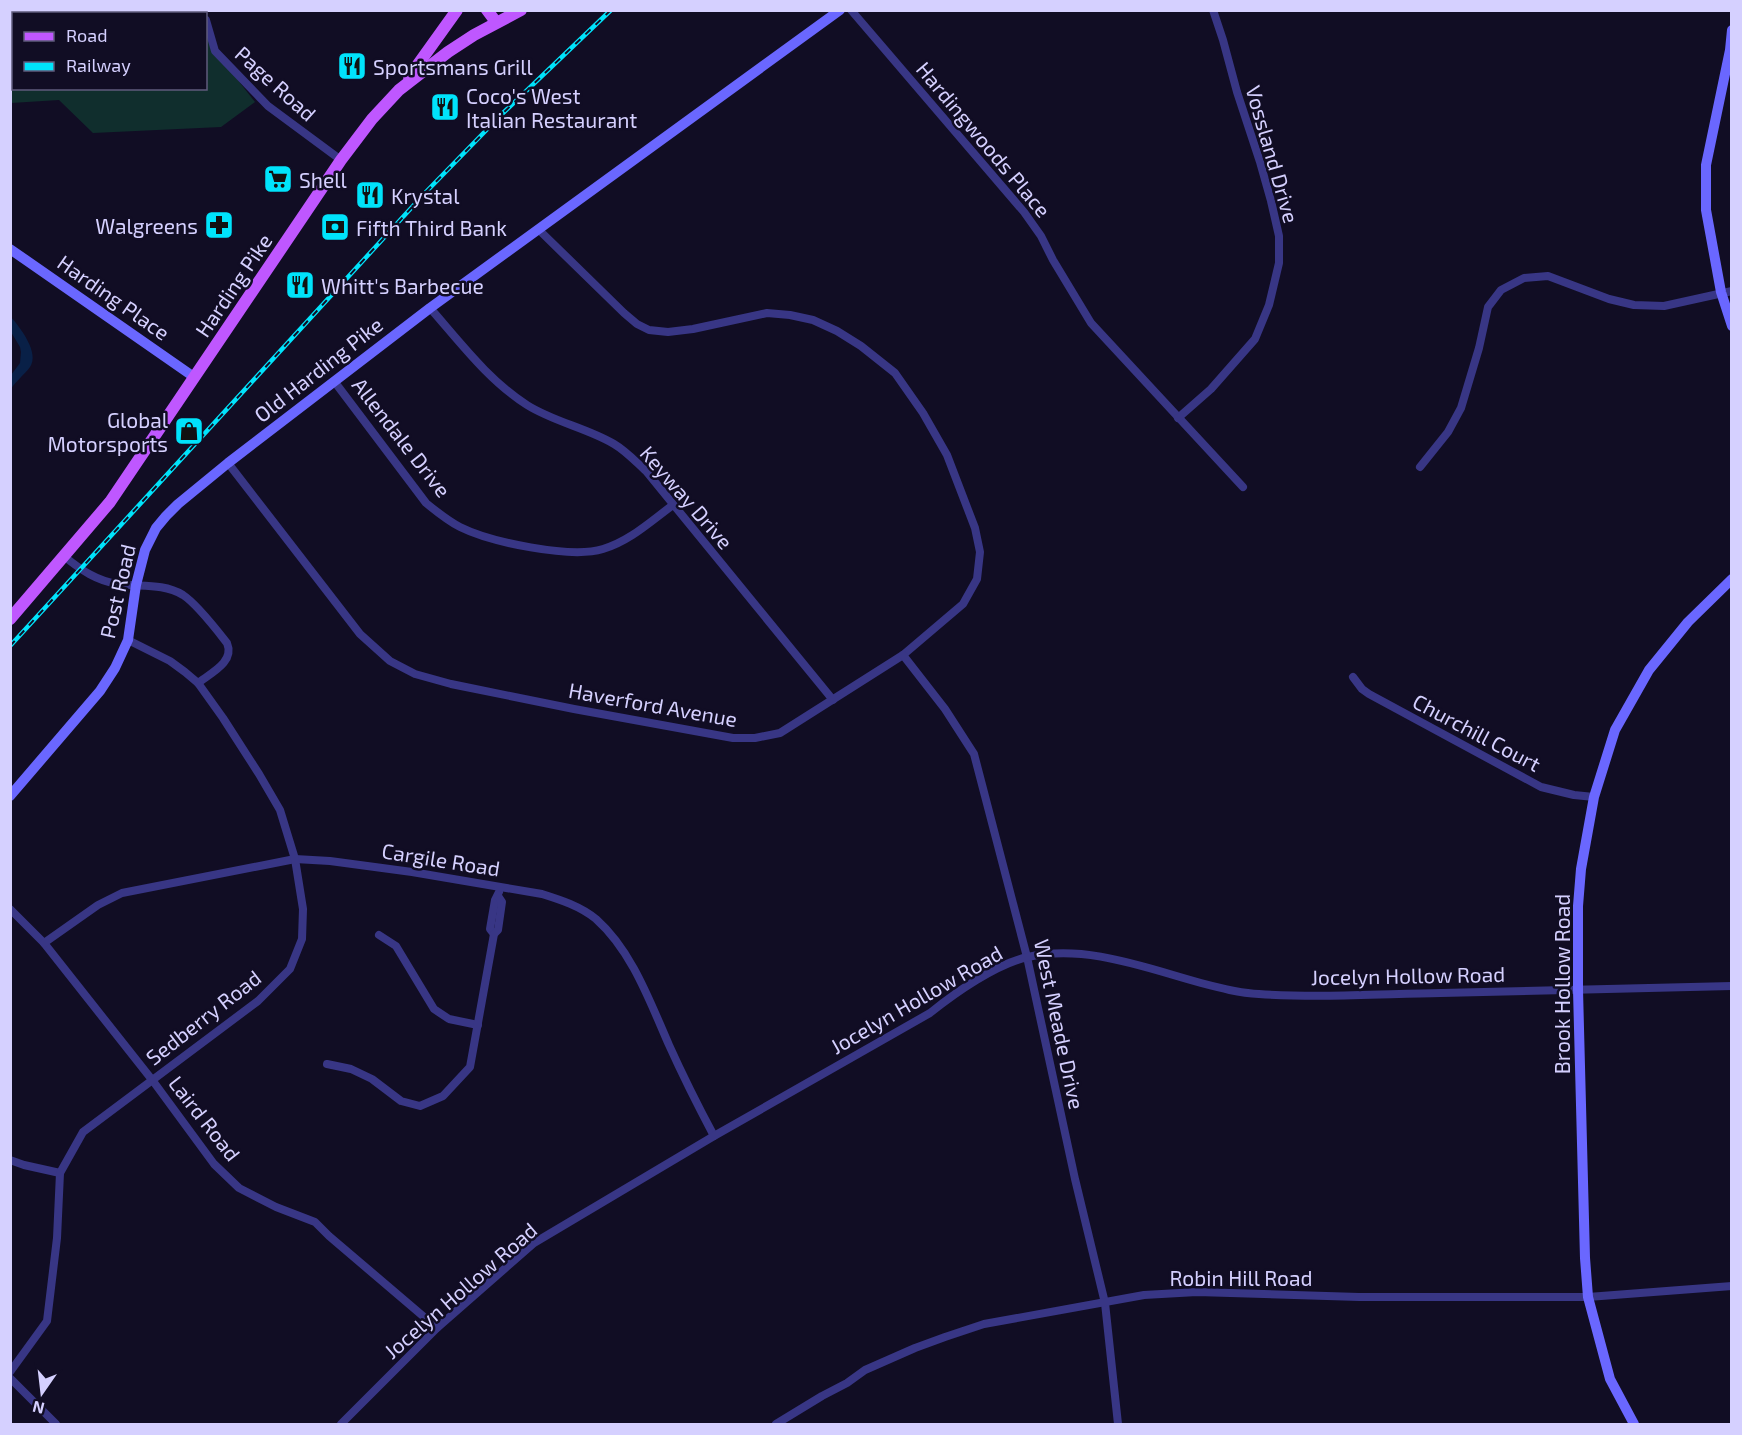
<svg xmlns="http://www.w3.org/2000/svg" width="1742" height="1435" font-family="'Exo 2',sans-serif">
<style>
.green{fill:#102e2d}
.water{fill:#092047}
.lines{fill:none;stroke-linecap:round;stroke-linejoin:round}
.street{stroke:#383685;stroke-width:8}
.secondary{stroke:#6a67ff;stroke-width:10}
.primary{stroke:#bf57ff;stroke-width:12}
.rail-casing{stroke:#00e3fb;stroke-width:4.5}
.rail{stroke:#110d24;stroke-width:2;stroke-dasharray:7;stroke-linecap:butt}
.labels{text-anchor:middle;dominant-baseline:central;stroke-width:5;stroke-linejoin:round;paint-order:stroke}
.poi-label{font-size:21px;fill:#d5d0ff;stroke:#110d24;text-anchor:start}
.street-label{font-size:21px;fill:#d5d0ff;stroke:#110d24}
</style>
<rect width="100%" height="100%" fill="#110d24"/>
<!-- green -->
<path class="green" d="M11 10H203V13L14 14V88H206V20L215 51 255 102 221 127 93 133 59 100 11 103Z"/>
<!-- water -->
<g class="water">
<path d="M11 10H91V13L14 14 13 30H11Z"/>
<path d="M10 316C20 327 40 353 30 367 24 375 16 381 11 389V375L20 363 21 352 20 347 11 332Z"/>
</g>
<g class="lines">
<!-- street -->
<g class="street">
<path d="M203 10V14"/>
<path d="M851 10 1024 212 1041 236 1053 260 1091 323 1243 487"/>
<path d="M206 20 215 51 268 106 341 160"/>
<path d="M430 308C460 342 488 380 527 405 554 422 587 428 614 444 626 451 636 462 646 471L833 700"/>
<path d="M334 381 426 503C437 512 448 521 460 527 490 542 571 559 603 549 630 541 651 521 673 505"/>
<path d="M1178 418 1211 389 1255 339 1269 305 1279 263V236L1271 201 1260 162 1237 92 1223 40 1213 10"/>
<path d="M228 463 360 634 390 661 415 674 451 684 574 709 733 738H755L780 733 903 655 963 604 977 579 980 552 975 528 947 455 923 413 895 373 861 346 837 331 813 320 790 315 767 313 693 329 668 332 649 330 637 324 624 313 538 229"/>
<path d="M1420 467 1448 432 1461 408 1479 348 1488 307 1501 290 1524 278 1548 276 1609 299 1634 305 1664 306 1732 291"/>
<path d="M65 557C81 570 97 581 118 584 140 587 163 583 183 595 197 604 216 629 227 643 235 662 211 673 198 683"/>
<path d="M903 655 945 709 974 754 1027 957 1075 1179 1105 1303 1118 1424"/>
<path d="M1353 677 1362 689 1369 694 1541 787 1574 795 1594 797"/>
<path d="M10 909 44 943 153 1081 214 1164 239 1188 276 1207 315 1222 329 1236 437 1328"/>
<path d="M494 934 490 929 495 900 499 892"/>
<path d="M379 935 396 946 434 1009 449 1019 478 1025"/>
<path d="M44 943 98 905 122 893 295 859 330 861 412 872 542 894C561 900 580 906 596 919 632 951 650 1002 669 1045 683 1076 698 1106 714 1136"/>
<path d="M327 1064 351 1069 372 1079 401 1101 420 1106 443 1096 470 1067 494 934 498 930 502 902 498 896"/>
<path d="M10 1160 24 1165 60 1173"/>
<path d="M10 1372 47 1321 57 1238 60 1173 83 1132 258 1001 290 969 302 939 303 909 295 859 280 810 259 774 223 718 198 683 185 672 170 661 128 640"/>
<path d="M10 1378 56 1424"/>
<path d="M341 1424 437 1328 534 1243 714 1136 930 1013C955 993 996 964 1028 957 1086 944 1146 968 1201 983 1220 988 1239 993 1259 994 1319 998 1380 994 1441 993 1538 991 1635 988 1732 986"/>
<path d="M776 1424 822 1396 847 1383 865 1370 915 1348 945 1337 984 1324 1144 1295 1197 1292 1359 1297H1588L1732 1286"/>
</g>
<!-- secondary -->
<g class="secondary">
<path d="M1732 30 1730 50 1706 165V210L1721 292 1732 326"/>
<path d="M10 249 194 377"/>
<path d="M10 796 100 691 115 668 128 640 136 585 145 550 156 528 166 516 178 504 228 463 430 308 840 10"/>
<path d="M1634 1424 1610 1379 1588 1297 1585 1258 1578 990V906L1581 869 1594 797 1615 730 1649 670 1688 622 1732 579"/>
</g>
<!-- primary -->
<g class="primary">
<path d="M487 10 496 22"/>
<path d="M409 77 457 10"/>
<path d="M10 619 110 502 341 160 372 119 399 90 448 52 474 35 521 10"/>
</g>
<!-- rail casing -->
<g class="rail-casing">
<path id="rail" d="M10 646 424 194 502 114 611 10"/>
</g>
<!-- rail -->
<use href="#rail" class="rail"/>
</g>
<!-- icons -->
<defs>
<g id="restaurant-square" transform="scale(1.5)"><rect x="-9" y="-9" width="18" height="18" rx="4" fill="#00e3fb" stroke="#110d24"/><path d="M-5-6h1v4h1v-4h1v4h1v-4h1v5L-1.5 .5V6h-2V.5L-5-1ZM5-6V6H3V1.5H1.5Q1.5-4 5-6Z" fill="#111"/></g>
<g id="supermarket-square" transform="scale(1.5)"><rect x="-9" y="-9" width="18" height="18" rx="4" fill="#00e3fb" stroke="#110d24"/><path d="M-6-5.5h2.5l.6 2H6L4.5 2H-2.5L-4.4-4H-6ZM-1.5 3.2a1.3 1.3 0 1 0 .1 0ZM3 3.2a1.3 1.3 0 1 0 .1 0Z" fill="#111"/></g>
<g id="pharmacy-square" transform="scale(1.5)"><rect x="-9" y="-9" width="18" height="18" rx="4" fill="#00e3fb" stroke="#110d24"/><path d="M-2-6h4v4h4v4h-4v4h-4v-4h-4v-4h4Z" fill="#111"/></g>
<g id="bank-square" transform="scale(1.5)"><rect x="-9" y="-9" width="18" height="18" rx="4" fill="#00e3fb" stroke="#110d24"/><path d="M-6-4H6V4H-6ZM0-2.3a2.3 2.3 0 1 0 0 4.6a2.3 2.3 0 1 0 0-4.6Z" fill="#111"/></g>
<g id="shop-square" transform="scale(1.5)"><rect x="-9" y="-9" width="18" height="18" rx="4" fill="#00e3fb" stroke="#110d24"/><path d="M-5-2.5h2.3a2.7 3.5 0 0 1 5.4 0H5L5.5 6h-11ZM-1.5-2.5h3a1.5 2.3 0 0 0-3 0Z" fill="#111"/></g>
</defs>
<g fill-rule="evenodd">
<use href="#restaurant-square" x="352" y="66"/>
<use href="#restaurant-square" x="445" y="107"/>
<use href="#supermarket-square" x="278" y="179"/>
<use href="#restaurant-square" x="370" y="195"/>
<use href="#pharmacy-square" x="219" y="225"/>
<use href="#bank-square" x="335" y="227"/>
<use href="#restaurant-square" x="300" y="285"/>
<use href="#shop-square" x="189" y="431"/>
</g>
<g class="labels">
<!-- poi labels -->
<g class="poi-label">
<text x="373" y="66">Sportsmans Grill</text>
<text x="466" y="95">Coco's West<tspan x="466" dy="24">Italian Restaurant</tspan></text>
<text x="299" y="179">Shell</text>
<text x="391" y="195">Krystal</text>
<text x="198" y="225" text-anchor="end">Walgreens</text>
<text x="356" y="227">Fifth Third Bank</text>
<text x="321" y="285">Whitt's Barbecue</text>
<text x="168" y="419" text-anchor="end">Global<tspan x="168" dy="24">Motorsports</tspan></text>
</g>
<!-- street labels -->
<g class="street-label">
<text transform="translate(276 83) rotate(42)">Page Road</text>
<text transform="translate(984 139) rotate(50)">Hardingwoods Place</text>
<text transform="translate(1273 154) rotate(74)">Vossland Drive</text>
<text transform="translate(233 285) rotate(-56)">Harding Pike</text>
<text transform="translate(114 297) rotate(35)">Harding Place</text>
<text transform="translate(318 369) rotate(-38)">Old Harding Pike</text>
<text transform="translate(402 437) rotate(52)">Allendale Drive</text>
<text transform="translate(687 497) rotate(49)">Keyway Drive</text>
<text transform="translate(117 591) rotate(-77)">Post Road</text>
<text transform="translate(653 704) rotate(10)">Haverford Avenue</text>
<text transform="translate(1477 732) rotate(28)">Churchill Court</text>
<text transform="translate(441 859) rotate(9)">Cargile Road</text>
<text transform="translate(1408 975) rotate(-1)">Jocelyn Hollow Road</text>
<text transform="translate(1561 984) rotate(-90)">Brook Hollow Road</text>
<text transform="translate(916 999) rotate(-30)">Jocelyn Hollow Road</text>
<text transform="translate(203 1017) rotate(-38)">Sedberry Road</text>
<text transform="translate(1060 1024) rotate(78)">West Meade Drive</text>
<text transform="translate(205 1118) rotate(52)">Laird Road</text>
<text x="1241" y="1277">Robin Hill Road</text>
<text transform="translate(460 1290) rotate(-41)">Jocelyn Hollow Road</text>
</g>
</g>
<!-- border -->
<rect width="1742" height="1435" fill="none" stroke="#d5d0ff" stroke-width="24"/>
<!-- legend -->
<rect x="12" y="12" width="195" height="78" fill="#110d24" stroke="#5f5b7c" stroke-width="1.5"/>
<rect x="24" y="32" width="30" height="9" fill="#bf57ff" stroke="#5f5b7c" stroke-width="1.5"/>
<text x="66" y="42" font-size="18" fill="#d5d0ff">Road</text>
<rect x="24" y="62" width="30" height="9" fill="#00e3fb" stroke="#5f5b7c" stroke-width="1.5"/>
<text x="66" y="72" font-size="18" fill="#d5d0ff">Railway</text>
<!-- north arrow -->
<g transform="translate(42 1393) rotate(194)" stroke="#110d24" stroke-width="4.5" paint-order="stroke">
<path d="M0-4.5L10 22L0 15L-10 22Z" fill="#d5d0ff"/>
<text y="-9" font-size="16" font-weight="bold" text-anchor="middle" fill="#d5d0ff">N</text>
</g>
</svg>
